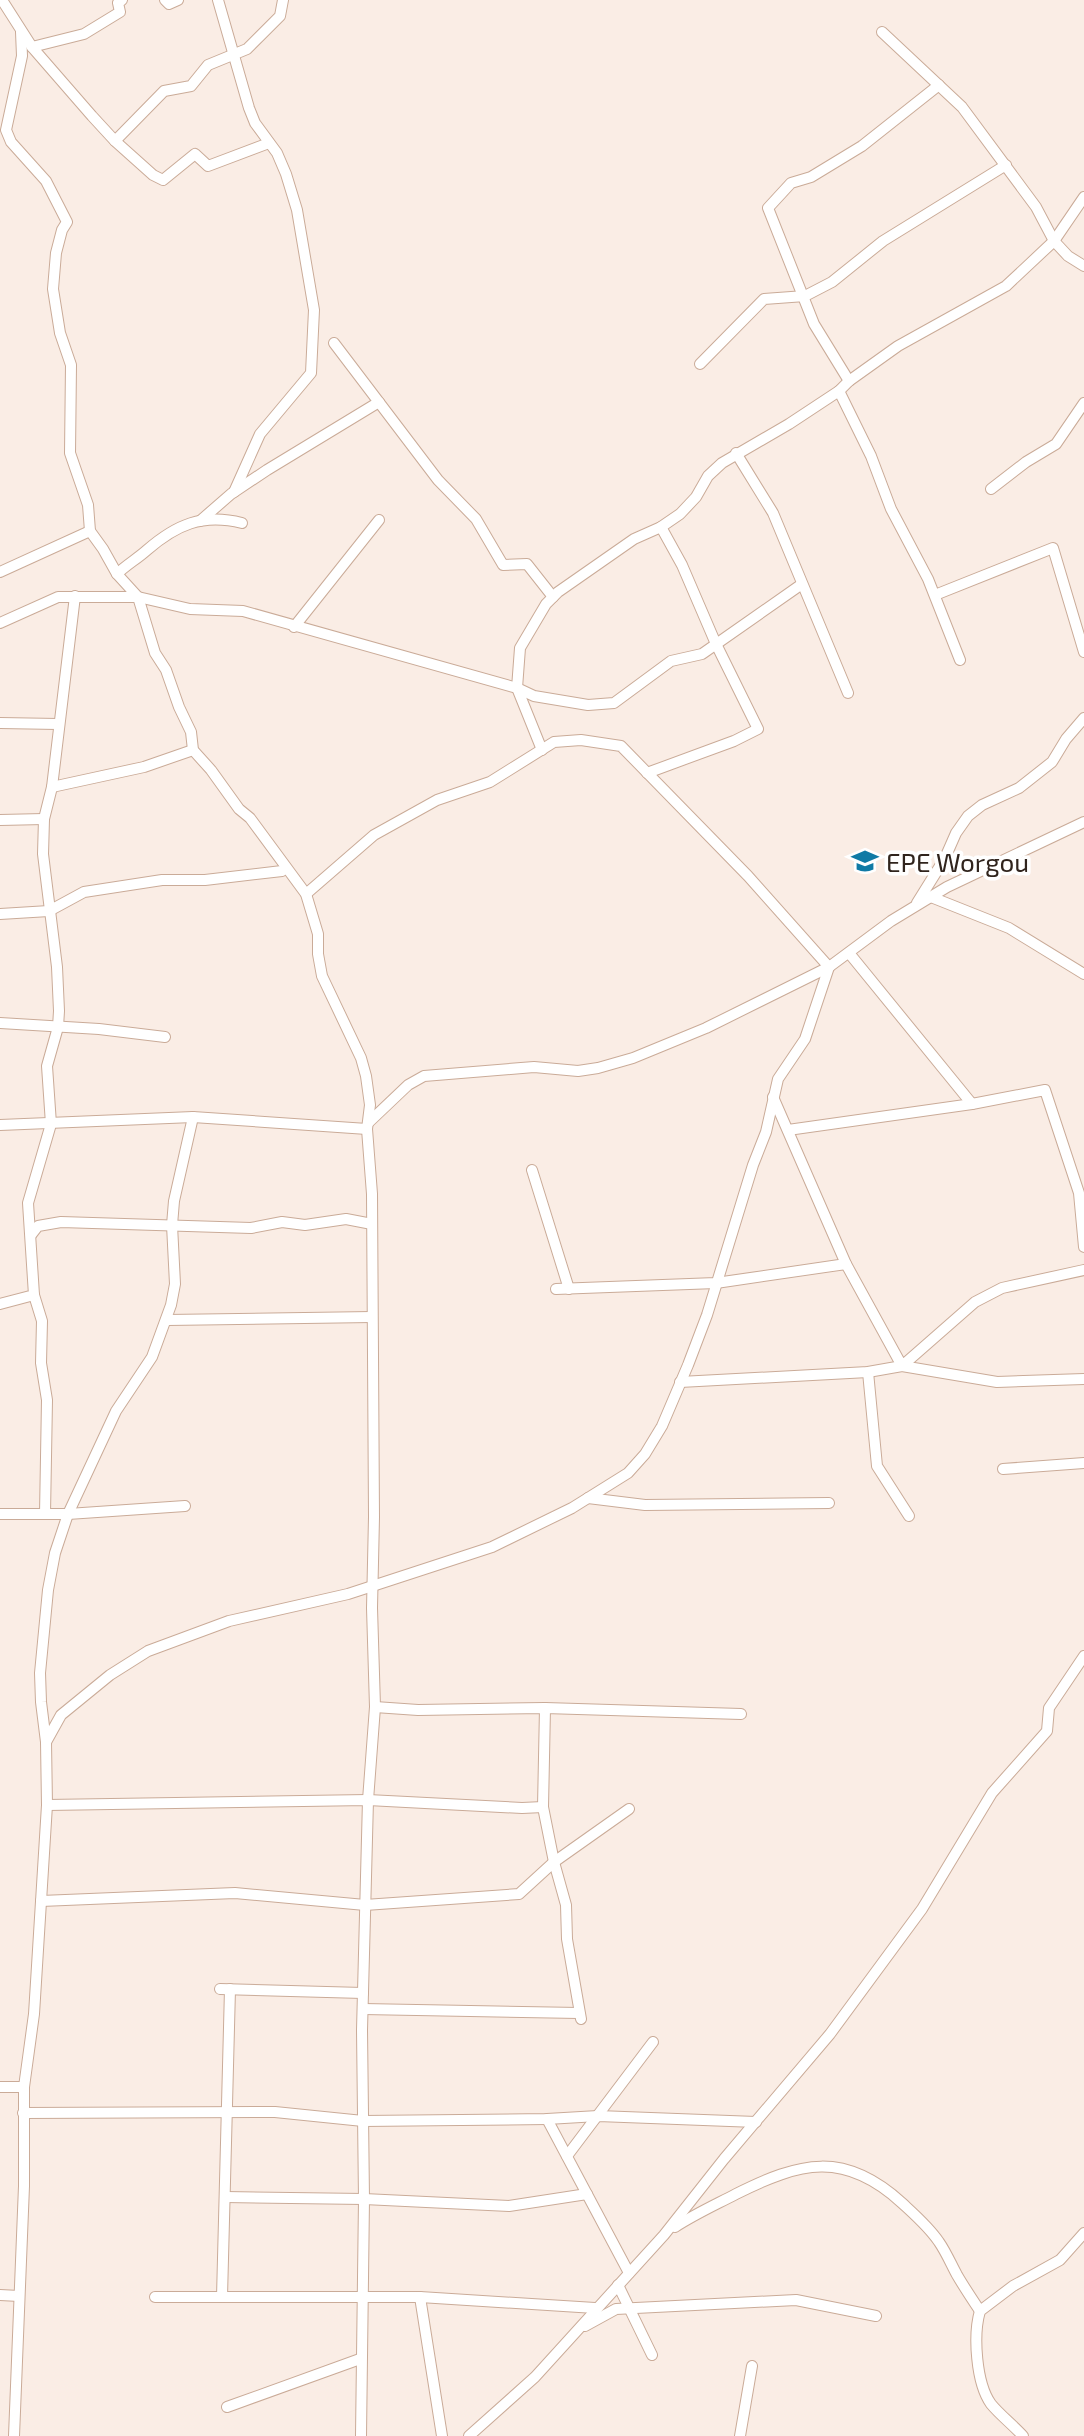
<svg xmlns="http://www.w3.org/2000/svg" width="1084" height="2436" font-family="'Exo 2',sans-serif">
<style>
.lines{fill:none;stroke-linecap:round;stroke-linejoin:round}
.minor-casing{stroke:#caab98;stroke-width:12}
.minor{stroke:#fff;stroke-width:10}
.labels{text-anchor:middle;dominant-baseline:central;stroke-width:7;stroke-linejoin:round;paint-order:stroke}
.poi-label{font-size:26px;fill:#30241d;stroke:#fff;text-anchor:start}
</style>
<rect width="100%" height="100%" fill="#faede5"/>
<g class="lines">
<!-- minor casing -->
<g class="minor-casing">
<g id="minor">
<path d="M2 0 32 47 92 116 115 141 153 175 163 180 195 154 208 166 269 143"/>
<path d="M165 0 169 4 178 0"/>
<path d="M218 0 249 108 255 123 277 153 286 174 297 210 314 310 311 373 260 434 234 492"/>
<path d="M21 32 22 56 6 130 11 142 46 181 67 222 62 230 56 253 53 289 60 333 71 365 70 453 88 505 90 531 103 549 117 574 138 597 155 653 166 670 179 707 191 732 193 750 211 770 239 809 250 818 306 894 318 934V954L322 976 361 1058 366 1076 370 1105 367 1129 372 1194 374 1517 372 1608 375 1707 368 1800 362 2030 364 2199 361 2436"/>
<path d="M882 32 962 107 1036 207 1054 241 1068 256 1084 266"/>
<path d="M32 47 84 34 120 12 118 3 122 0"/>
<path d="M115 141 164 91 191 86 208 65 247 49 280 16 283 0"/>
<path d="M334 343 438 480 476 519 503 565 527 564 553 597"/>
<path d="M700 364 764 299 805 296 832 282 883 241 1006 165"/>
<path d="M849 381 814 324 768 208 791 183 811 177 862 146 939 85"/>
<path d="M839 391 871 456 891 509 928 579 960 660"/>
<path d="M736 453 773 513 848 693"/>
<path d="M991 489 1026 462 1056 444 1084 403"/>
<path d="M200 521 231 494 267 470 379 402"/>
<path d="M0 572 90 531"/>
<path d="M117 574C126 565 137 559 147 550 176 525 202 513 242 523"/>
<path d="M935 595 1053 548 1084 652"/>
<path d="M0 623 58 597H138L190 609 243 611 517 688 534 696 588 705 614 703 671 661 702 654 802 584"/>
<path d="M294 627 379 520"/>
<path d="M0 723 58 724"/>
<path d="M542 750 517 688 520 648 546 604 558 592 634 539 661 527 680 514 696 497 708 476 722 463 789 424 839 391 849 381 898 346 1006 286 1054 241 1084 197"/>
<path d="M647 773 734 741 758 729 716 644 682 565 661 527"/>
<path d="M52 787 144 767 193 750"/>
<path d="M0 820 44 819"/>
<path d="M306 894 374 835 437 800 490 782 554 742 581 740 621 746 748 876 829 967"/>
<path d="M931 897 1009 928 1084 974"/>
<path d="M917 903 945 858 956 833 968 816 982 805 1019 788 1052 762 1066 739 1084 718"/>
<path d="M0 914 49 911 84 892 162 880H205L282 871 286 868"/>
<path d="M849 953 972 1104"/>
<path d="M0 1023 99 1029 165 1037"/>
<path d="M773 1097 846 1264 902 1366 975 1302 1002 1288 1084 1270"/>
<path d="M368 1123 408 1085 424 1076 534 1067 578 1071 598 1068 633 1058 706 1028 829 967 891 921 947 887 1084 822"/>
<path d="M0 1125 193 1117 367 1129"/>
<path d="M788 1130 972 1104 1045 1090 1079 1193 1084 1247"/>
<path d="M532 1170 569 1289"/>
<path d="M31 1235 38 1226 61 1222 251 1228 282 1222 305 1225 346 1219 372 1224"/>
<path d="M556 1289 716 1283 846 1264"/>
<path d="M34 1295 42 1321 41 1363 47 1400 45 1514"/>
<path d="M0 1304 34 1295 28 1203 51 1124 47 1066 58 1027 59 1011 57 967 43 854 44 819 52 787 75 596"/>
<path d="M167 1320 372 1317"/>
<path d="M868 1372 877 1466 909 1516"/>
<path d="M680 1382 868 1372 902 1366 997 1382 1084 1379"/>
<path d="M1003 1469 1084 1463"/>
<path d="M588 1498 645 1505 829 1503"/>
<path d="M0 1514H68L185 1506"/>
<path d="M375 1707 418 1710 545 1708 741 1714"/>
<path d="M46 1742 61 1715 110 1675 148 1651 229 1621 348 1594 492 1547 572 1508 628 1473 645 1454 662 1426 688 1365 707 1315 753 1165 766 1132 778 1079 805 1039 829 967"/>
<path d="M47 1805 368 1800 522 1808 543 1807 554 1862 566 1905 567 1939 581 2019"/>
<path d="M543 1807 545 1708"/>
<path d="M41 1901 235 1893 365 1905 519 1894 554 1862 629 1809"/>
<path d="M220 1989 363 1993"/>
<path d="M363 2009 579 2013"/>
<path d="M0 2087H24"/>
<path d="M23 2113 275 2112 363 2121 547 2119 598 2116 756 2122"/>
<path d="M547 2119 629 2273"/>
<path d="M567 2156 653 2042"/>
<path d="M225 2197 364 2199 509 2206 587 2194"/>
<path d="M675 2227C695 2214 715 2205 736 2194 800 2162 844 2150 902 2203 915 2215 929 2227 939 2242 946 2252 951 2264 957 2275 964 2287 972 2299 980 2311"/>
<path d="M618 2285 652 2355"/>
<path d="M0 2295 19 2296"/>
<path d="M155 2297H420L595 2308"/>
<path d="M222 2297 230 1989"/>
<path d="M420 2297 442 2436"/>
<path d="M585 2326 616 2309 796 2300 876 2316"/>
<path d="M227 2407 360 2359"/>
<path d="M14 2436 24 2186V2087L34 2014 47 1805 46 1742 41 1702 40 1673 48 1590 55 1553 68 1514 116 1411 152 1357 171 1305 175 1284 172 1225 174 1201 193 1117"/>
<path d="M469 2436 535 2377 664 2235 724 2159 830 2034 922 1909 992 1793 1047 1731 1049 1708 1084 1656"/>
<path d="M740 2436 752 2366"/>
<path d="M1023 2436C1013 2425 1000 2415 991 2404 976 2383 973 2335 980 2311L1013 2286 1060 2260 1084 2233"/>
</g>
</g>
<!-- minor -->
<use href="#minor" class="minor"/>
</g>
<!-- icons -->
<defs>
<g id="school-bare" transform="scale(2.1)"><path d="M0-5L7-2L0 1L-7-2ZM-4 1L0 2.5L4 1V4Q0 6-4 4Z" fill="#107aa5" stroke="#fff" stroke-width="2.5" paint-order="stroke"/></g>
</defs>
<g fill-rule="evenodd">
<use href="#school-bare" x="865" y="861"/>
</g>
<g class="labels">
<!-- poi labels -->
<g class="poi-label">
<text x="886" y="861">EPE Worgou</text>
</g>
</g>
</svg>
